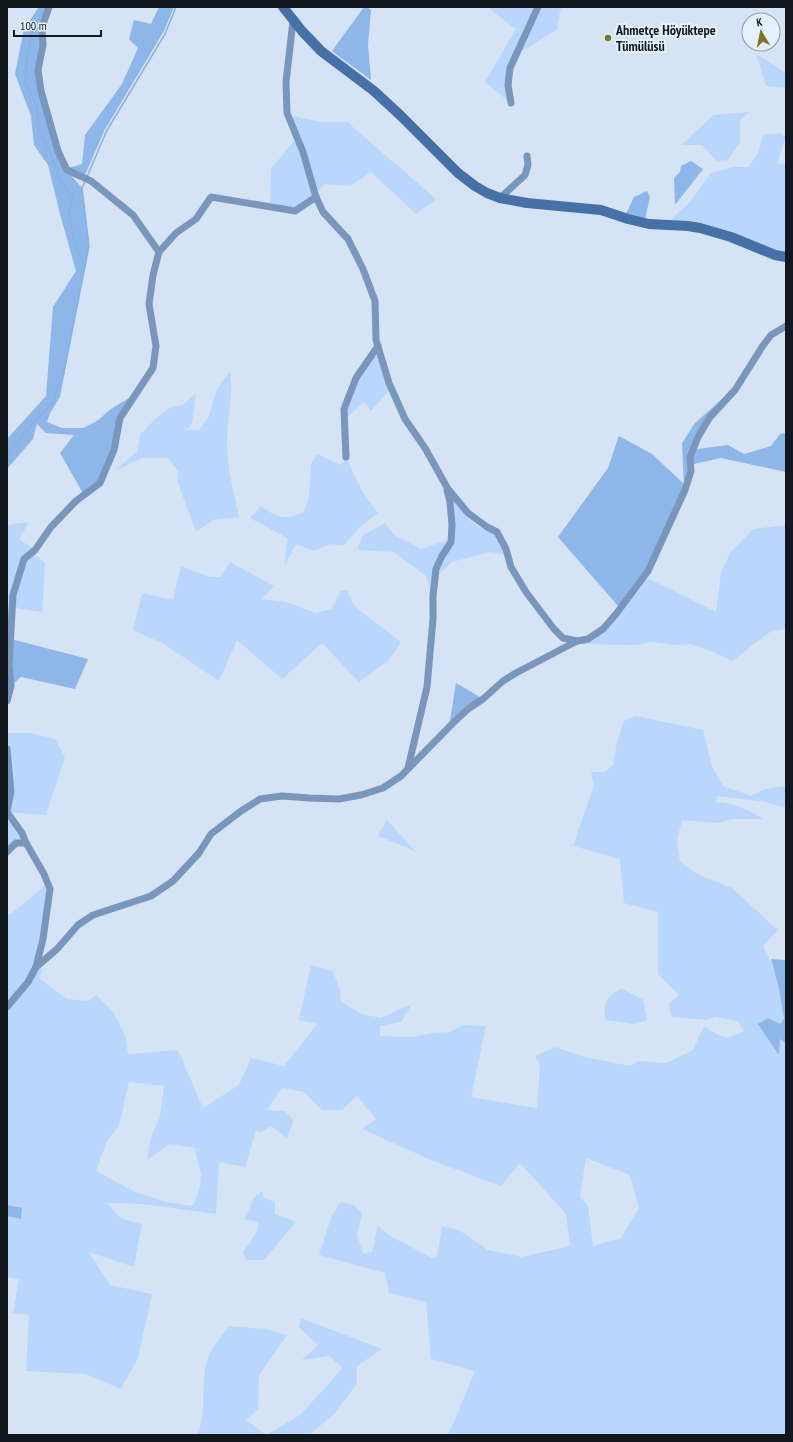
<svg xmlns="http://www.w3.org/2000/svg" width="793" height="1442" font-family="'PT Sans Narrow',sans-serif">
<style>
.green{fill:#b9d7fc;fill-rule:evenodd}
.forest{fill:#8db6e9}
.lines{fill:none;stroke-linecap:round;stroke-linejoin:round}
.stream{stroke:#89b1e4;stroke-width:1.5}
.street{stroke:#7997bd;stroke-width:7}
.secondary{stroke:#4571a8;stroke-width:10}
.poi-dot{fill:#7f771c;stroke:#e5f0fe;stroke-width:1.5}
.labels{text-anchor:middle;dominant-baseline:central;stroke-width:4;stroke-linejoin:round;paint-order:stroke}
.poi-label{font-size:14px;font-weight:bold;fill:#13181e;stroke:#e5f0fe;text-anchor:start}
</style>
<rect width="100%" height="100%" fill="#d5e3f4"/>
<!-- green -->
<g class="green">
<path d="M496 7H536L509 66 508 101 485 82 516 29 489 9Z"/>
<path d="M541 7H562L560 11 557 30 520 52Z"/>
<path d="M756 54 786 73V88L766 86Z"/>
<path d="M749 112 740 120V142L728 160 717 161 702 145H681L714 115Z"/>
<path d="M292 116 322 122H347L436 199 416 214 371 172 350 186 325 184 295 211 270 207 271 169 294 141Z"/>
<path d="M781 133 786 137 777 163 786 165V254L668 222 688 204 711 173 733 167H748L758 154 763 135Z"/>
<path d="M377 351 389 390 371 411 364 402 347 417C347 394 365 370 377 351Z"/>
<path d="M230 371C234 397 226 422 227 447 228 471 234 494 239 517L213 520 196 532 178 483V471L168 458H143L114 471 137 452 140 435 154 420 171 407 183 405 196 393 192 424 186 430H199L209 416 217 389Z"/>
<path d="M317 454 341 465 346 459 348 460C355 480 365 497 378 513L361 526 343 546 330 544 314 551 296 544 285 565 287 538 250 518 261 506C277 518 285 521 304 512L309 497 311 464Z"/>
<path d="M453 499C465 517 474 527 495 534L506 555 490 552 452 562 438 575 453 542Z"/>
<path d="M29 522 19 539 32 548 22 557 7 655V525Z"/>
<path d="M385 523 394 535 421 549 448 540 431 591 426 576 394 552 357 550 362 536Z"/>
<path d="M786 525V629L770 632 732 661 713 652 691 644 673 645 653 642 635 645 580 644 591 640 647 578 716 612 721 573 730 553 753 529Z"/>
<path d="M34 554 45 563 42 612 15 608 16 595 26 561Z"/>
<path d="M230 562 274 586 262 599 286 602 316 613 332 609 340 591 347 590 354 606 401 642 389 660 359 682 322 643 282 679 237 640 219 681 164 644 133 630 142 593 173 600 181 566 210 577H220Z"/>
<path d="M636 716 703 730 712 766 723 786 751 796 766 789 786 786V806L782 807 766 802 717 796 716 802C734 803 748 809 763 819H733L717 823 682 820 677 840 680 862 697 874 732 888 778 930 763 946C776 969 780 994 784 1019L780 1024 778 1054 780 1038 786 1043V1435H447L450 1431 475 1371 431 1359 426 1302 389 1293 385 1273 319 1255 331 1218 340 1202 354 1205 362 1214 357 1234 363 1254 372 1252 378 1226 390 1236 432 1258 437 1256 442 1226 459 1230 488 1250 522 1257 570 1246 566 1214 520 1163 501 1186 431 1160 362 1129 376 1119 357 1096 342 1110H322L304 1092 282 1088 267 1110 285 1111 294 1120 287 1138 271 1126 260 1133 256 1130 245 1167 219 1162 216 1214 143 1204 107 1203 122 1219 142 1224 134 1267 89 1252 110 1285 152 1294 138 1358 121 1389 85 1374 26 1371 29 1315 13 1313 19 1279 7 1277V1010L16 1002 39 968 43 969 39 978 67 999 88 1001 96 995 114 1013 125 1035 128 1054 178 1050 203 1108 239 1085 251 1058 284 1066 317 1024 299 1020 311 965 333 971 340 991 341 1002 362 1014 381 1018 412 1004 401 1022 380 1026V1036L412 1037 433 1033 449 1032 463 1025 486 1026 471 1097 537 1108 540 1065 535 1056 555 1047 584 1057 630 1066 638 1061 666 1063 693 1050 704 1026 716 1034 728 1038 744 1031 738 1021 716 1017 706 1020 671 1017 669 1003 679 995 658 974V912L624 903 620 859 573 846 594 785 591 772H605L613 765 617 742 624 721ZM129 1082 164 1086 160 1117 151 1138 147 1160 169 1144 195 1148 201 1175 200 1187 193 1206 166 1202 135 1192 96 1171 107 1141 119 1126ZM586 1158 630 1175 639 1208 621 1238 593 1246 588 1206 580 1197Z"/>
<path d="M7 733H31L55 739 65 757 46 815 7 812 23 842 7 849Z"/>
<path d="M387 820 415 851 378 836Z"/>
<path d="M46 885 48 890C44 914 43 943 34 966 28 981 16 993 7 1005V914H11Z"/>
<path d="M621 988 643 1000 647 1020 633 1024 606 1020C602 1002 607 998 621 988Z"/>
<path d="M262 1191 264 1199 275 1201V1214L296 1222 264 1260H246L243 1253 258 1229V1222L245 1219 254 1198Z"/>
<path d="M301 1318 382 1349 357 1366V1384L334 1414 309 1435H298L297 1433 292 1435H266L300 1415 343 1368 329 1356 302 1360 318 1345 299 1327Z"/>
<path d="M229 1326 266 1329 287 1335 259 1375 258 1409 246 1420 266 1435H198C207 1410 200 1382 208 1357 211 1348 223 1335 229 1326Z"/>
</g>
<!-- forest -->
<g class="forest">
<path d="M39 7H45L38 70 67 171 82 188 89 246 60 397 50 413 47 422 62 428H83L97 421 111 409 137 393 120 418 100 483 84 495 60 453 74 435 46 433 37 424 33 439 7 469V439L46 396 53 307 76 271 60 214 48 165 34 145 31 116 15 74 24 29Z"/>
<path d="M159 7H174L164 31 104 131 85 175 69 168 82 164 85 135 122 84 138 48 129 39 134 20 151 24Z"/>
<path d="M364 7H367L371 10 368 45 371 80 332 51Z"/>
<path d="M691 161 703 169 675 205 674 178 680 172 681 166Z"/>
<path d="M647 191 650 197 645 219 626 214 634 197Z"/>
<path d="M721 400 706 418 684 485 645 570 618 606 558 537 608 468 619 436 652 454 684 484 682 443 695 423Z"/>
<path d="M786 433V472L721 458 694 464 693 457 697 449 728 445 744 454 771 446 780 434Z"/>
<path d="M11 639 88 659 75 689 21 677 13 684Z"/>
<path d="M456 683 483 699 449 727Z"/>
<path d="M771 959 786 960V1043L780 1039 779 1055 758 1024 768 1018 780 1024 784 1019 779 989Z"/>
<path d="M7 1205 22 1208 21 1219 7 1216Z"/>
</g>
<g class="lines">
<!-- stream -->
<g class="stream">
<path d="M45 7 32 31 27 58 25 83 37 107 39 131 49 149 58 177 73 198 69 212 73 239 84 266"/>
<path d="M87 177 106 132 165 34 176 7"/>
<path d="M7 453C24 436 37 416 55 401L56 391 63 377 89 246 82 188 85 182"/>
</g>
<!-- street -->
<g class="street">
<path d="M49 7 42 27 43 45 38 70 41 91 58 151 67 170 91 181 133 215 159 252"/>
<path d="M511 103 508 85 510 68 538 7"/>
<path d="M316 197 323 212 348 239 363 269 375 301 376 340 389 383 405 419 425 448 448 489 468 513 487 527 497 532 506 549 511 567 526 592 554 629 563 638 577 641 588 639 603 629 616 614 648 571 685 490 691 471 690 457 698 437 710 417 735 390 762 347 771 335 786 326"/>
<path d="M500 198 525 175 528 165 527 156"/>
<path d="M346 457 344 409 356 378 378 346"/>
<path d="M7 701 11 686 9 664 13 595 24 559 35 550 51 527 76 501 100 483 114 450 120 418 153 368 156 346 149 304 153 275 159 252 176 233 196 219 211 197 295 211 316 197 303 152 287 113 286 82 293 21"/>
<path d="M7 749 11 792 7 811"/>
<path d="M408 768 427 687 433 619V596L436 569 442 556 451 542 452 525 450 502 447 490"/>
<path d="M7 812 22 833 26 843 44 874 50 889 43 939 36 967"/>
<path d="M7 852 16 843H26"/>
<path d="M7 1007 28 982 36 967 57 949 78 925 93 915 151 896 173 881 199 853 211 834 241 811 260 799 282 796 309 798 339 799 361 795 383 788 401 776 453 723 468 709 483 699 503 681 516 673 577 641"/>
</g>
<!-- secondary -->
<path class="secondary" d="M283 7 302 31 321 51 374 91 400 115 458 173 475 186 487 193 500 198 527 203 601 210 628 219 649 224 688 226 700 228 731 237 775 255 786 257"/>
</g>
<!-- markers -->
<circle class="poi-dot" cx="608" cy="38" r="4"/>
<g class="labels">
<!-- poi labels -->
<g class="poi-label">
<text x="616" y="30">Ahmetçe Höyüktepe<tspan x="616" dy="16">Tümülüsü</tspan></text>
</g>
</g>
<!-- border -->
<rect width="793" height="1442" fill="none" stroke="#13181e" stroke-width="16"/>
<!-- north arrow -->
<g transform="translate(761 32) rotate(350)"><circle r="19" fill="#e5f0fe" stroke="#919aa4"/>
<path d="M0-3L7 15L0 10L-7 15Z" fill="#7f771c"/>
<text y="-6" font-size="11" font-weight="bold" text-anchor="middle" fill="#13181e">K</text>
</g>
<!-- scale -->
<path d="M14 30v6h87v-6" fill="none" stroke="#13181e" stroke-width="2"/>
<text x="20" y="30" font-size="12" fill="#13181e" stroke="#e5f0fe" stroke-width="3" paint-order="stroke">100 m</text>
</svg>
